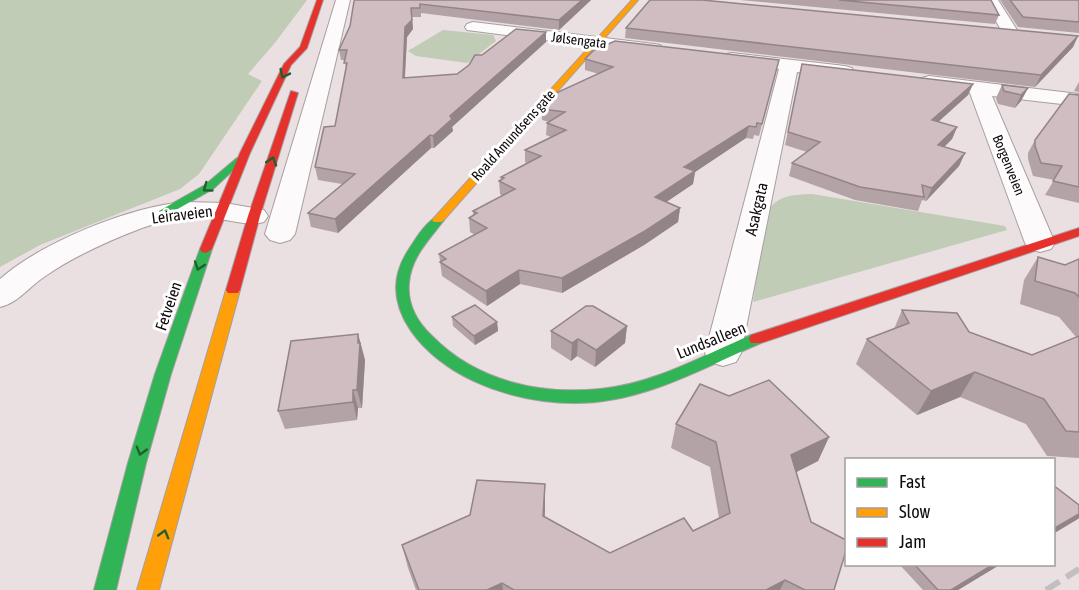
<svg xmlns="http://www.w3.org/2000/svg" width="1079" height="590" font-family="'Asap Condensed',sans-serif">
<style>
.green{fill:#c0ccb5}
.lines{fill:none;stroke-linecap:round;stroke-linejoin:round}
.street-casing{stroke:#a79fa1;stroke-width:2}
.fast-casing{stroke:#a79fa1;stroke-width:2}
.slow-casing{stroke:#a79fa1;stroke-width:2}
.jam-casing{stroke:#a79fa1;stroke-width:2}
.street{fill:#fcfafa;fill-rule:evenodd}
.fast{fill:#30b455;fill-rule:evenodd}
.slow{fill:#ff9f0a;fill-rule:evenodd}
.jam{fill:#e5322d;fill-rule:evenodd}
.rail{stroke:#c1bfbf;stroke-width:6;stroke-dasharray:16 8;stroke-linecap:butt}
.wall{fill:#b3a3a6}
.shaded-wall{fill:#928487}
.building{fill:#d0bdc1;stroke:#928487;stroke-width:1.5}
.oneway{stroke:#205f30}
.labels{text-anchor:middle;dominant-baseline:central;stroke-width:6;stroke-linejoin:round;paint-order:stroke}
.far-street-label{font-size:14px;fill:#110a0c;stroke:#fff}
.street-label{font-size:16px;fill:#110a0c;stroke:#fff}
</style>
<rect width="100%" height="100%" fill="#eadfe1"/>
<!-- green -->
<g class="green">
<path d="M0 0H307L274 44 248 74 262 81 199 174 180 189 40 245 0 267Z"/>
<path d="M443 30 493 35 496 41 467 63 416 56 408 51Z"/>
<path d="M812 194 1005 226 1007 230 753 302 765 216C775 195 792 195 812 194Z"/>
</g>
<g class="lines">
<!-- street casing -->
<g class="street-casing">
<g id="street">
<path d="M336 0H350L295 234 290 240 280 243 270 240 265 234Z"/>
<path d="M984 0H998L1019 33 1017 37H1005Z"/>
<path d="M473 22 654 44 660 45 663 49 660 53 654 54 467 30 465 27 467 24Z"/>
<path d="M732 53 845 66 852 68 854 72 852 76 845 78 797 72 741 353 736 362 723 366 710 362 705 353 779 69 726 62 723 58 726 54Z"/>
<path d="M929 76 1079 94V106L992 96 1055 243 1051 249 1040 252 1029 249 1025 243 970 93 922 86 919 82 922 78Z"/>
<path d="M186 202 225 203 264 210 268 216 264 222C249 226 234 221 219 219 192 217 168 219 142 228 108 241 74 256 44 277 29 287 18 303 0 307V279C42 242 131 206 186 202Z"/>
</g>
</g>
<!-- fast casing -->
<g class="fast-casing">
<g id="fast">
<path d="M237 158 241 159V163L213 189 167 215H159V211L205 185Z"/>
<path d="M438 217 444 220C429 240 411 257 409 283 407 304 417 322 432 336 476 381 539 395 600 389 654 384 702 356 751 335H761L763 339 761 343C702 368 643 403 576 403 541 403 506 396 474 381 427 360 374 308 406 254 413 243 426 220 438 217Z"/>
<path d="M206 245 212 249 171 374 146 463 116 590H94L128 463 155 374 200 249Z"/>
</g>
</g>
<!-- slow casing -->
<g class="slow-casing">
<g id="slow">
<path d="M632 0H638L442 222H434L432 220 434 218Z"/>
<path d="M233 286 240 290 159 590H137L226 290Z"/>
</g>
</g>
<!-- jam casing -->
<g class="jam-casing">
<g id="jam">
<path d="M317 0H323L307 48 291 65 250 153 212 249 206 253 202 252 200 249 240 153 284 64 300 47Z"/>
<path d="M291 91 298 93 260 216 240 290 238 293H228L226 290 248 216Z"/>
<path d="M1079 228V236L761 343H751L749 339 751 335Z"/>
</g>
</g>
<!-- street -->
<use href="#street" class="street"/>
<!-- fast -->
<use href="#fast" class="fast"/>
<!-- slow -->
<use href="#slow" class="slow"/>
<!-- jam -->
<use href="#jam" class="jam"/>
<!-- rail -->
<path class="rail" d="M1046 590 1079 569"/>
</g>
<!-- wall -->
<g class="wall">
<path d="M591 0 559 30 421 13V17H412L413 29 407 37 405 78 457 74 482 55 546 42 452 127 453 131 434 148H431L338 233 311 227 308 213 342 184 318 180 315 167 335 126 346 70 345 60H341L339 50 350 26 354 1Z"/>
<path d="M740 0H991L999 15 995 24Z"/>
<path d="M1000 0H1079V33L1018 27Z"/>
<path d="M626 28 1078 36 1073 47 1035 87 625 38Z"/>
<path d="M585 59 779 60 759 136 754 135 753 139 746 138 695 172 693 184 666 202 680 208 678 222 644 245 562 293 520 284 487 306 442 276 439 254 475 235 470 232 469 218 473 216V211L502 196 500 194 499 181 501 180V177L527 163 525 162V150L551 137 546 135 547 123 549 122 542 120V109L599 74 585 70Z"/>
<path d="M802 64 973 84 968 95 938 122 957 127 952 139 944 147 965 153 959 166 926 201 922 200 918 211 855 200 789 176 792 163 807 152 785 145Z"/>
<path d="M1079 82V92L1074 91Z"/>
<path d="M1002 85 1028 88 1021 101 1015 108 998 104 996 98Z"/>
<path d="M1079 95V203L1045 195 1054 180 1033 176 1028 159V153L1035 140Z"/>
<path d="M1038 257 1065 265 1079 259V458L1047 456 1026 424 960 397 917 415 856 364 867 339 894 329 902 310 969 332 1032 355 1076 337 1059 317 1020 304 1024 280Z"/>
<path d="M452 317 497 322 498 331 475 345 453 326Z"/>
<path d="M627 326 625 343 595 367 577 356 571 361 551 348V331Z"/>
<path d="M358 334 365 360 362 408H358L357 420 285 429 278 411Z"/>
<path d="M676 424 829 437 818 461 796 472 811 522 834 590H416L408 568 402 545 545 484V517L610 553 693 531 719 518 710 467 671 448Z"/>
<path d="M899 564H1001L958 590H923Z"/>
</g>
<!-- shaded-wall -->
<g class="shaded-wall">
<path d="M582 0H591L559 30V20Z"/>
<path d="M411 8 413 29 407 37 404 89 403 78 405 27Z"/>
<path d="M546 32V42L452 127 453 131 434 148 433 136 450 116Z"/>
<path d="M1078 36 1073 47 1035 87 1041 75Z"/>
<path d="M973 84 968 95 927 132 932 120Z"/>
<path d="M1028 88 1021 101 1015 108 1021 95Z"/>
<path d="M749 126 746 138 695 172 693 184 653 211 655 197 684 167Z"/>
<path d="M957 127 952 139 933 158 938 145Z"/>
<path d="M430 135 431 148 338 233 335 219Z"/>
<path d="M965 153 959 166 926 201 932 188Z"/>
<path d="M680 208 678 222 644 245 562 293V278Z"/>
<path d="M519 270 520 284 487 306 486 291Z"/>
<path d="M497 322 498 331 475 345 474 336Z"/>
<path d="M627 326 625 343 595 367 596 350Z"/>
<path d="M358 334 365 360 362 408 357 390Z"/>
<path d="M578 339 577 356 571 361 572 343Z"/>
<path d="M975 372 960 397 917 415 931 391Z"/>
<path d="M353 390 358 408 357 420 353 402Z"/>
<path d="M829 437 818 461 781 480 791 455Z"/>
<path d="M545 484V509L543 540V516Z"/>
<path d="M1079 514V518L1078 519 1053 534V529Z"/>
<path d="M994 564H1001L958 590H951Z"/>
<path d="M785 580 780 590H766Z"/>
<path d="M502 583 503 590H487Z"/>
</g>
<!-- building -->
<g class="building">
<path d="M355 0H582L559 20 420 4V8H411L412 20 405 27 403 78 457 74 469 65 475 55H482L516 29 546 32 450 116 452 119 433 136 430 135 335 219 308 213 355 174 315 167 324 127 335 126 347 63H344L347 50H339L350 26 354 1Z"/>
<path d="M650 0H702L1078 36 1041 75 626 28Z"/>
<path d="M839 0H991L999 15Z"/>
<path d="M1010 0H1079V22L1023 17Z"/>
<path d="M615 41 779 60 762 124 757 123 756 127 749 126 684 167 695 171 655 197 680 208 645 231 562 278 519 270 486 291 440 262 446 259 439 254 487 228 469 218 477 213 473 211 515 189 499 181 504 178 501 177 541 156 525 150 566 130 547 123 565 112 542 109 556 93 613 67 585 59 594 50Z"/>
<path d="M802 64 973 84 932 120 957 127 938 145 965 153 932 188 922 185 924 197 860 187 792 163 820 142 788 132Z"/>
<path d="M1002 85 1028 88 1021 95 1004 91Z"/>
<path d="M1069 94 1079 95V187L1053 181 1062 166 1041 163 1035 146V140Z"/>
<path d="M1038 257 1065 265 1079 259V297L1075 293 1035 281Z"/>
<path d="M475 305 497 322 474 336 452 317Z"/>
<path d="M586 306H593L627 326 596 350 578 339 572 343 551 331Z"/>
<path d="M902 310 957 313 969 332 1032 355 1079 336V432L1066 431 1044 399 975 372 931 391 867 339 909 323Z"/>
<path d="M358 334V343H360L357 390H353V402L278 411 291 341Z"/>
<path d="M769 380 829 437 791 455 811 522 846 540V551L834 590H805L785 580 766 590H514L502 583 487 590H419L402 545 470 515 477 480 545 484 543 516 610 553 684 518 693 531 730 513 716 442 676 424 700 384 729 396Z"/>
<path d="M1053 485 1079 505V514L1053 529Z"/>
<path d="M914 564H994L951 590H938Z"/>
</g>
<!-- one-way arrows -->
<defs><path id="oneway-chevron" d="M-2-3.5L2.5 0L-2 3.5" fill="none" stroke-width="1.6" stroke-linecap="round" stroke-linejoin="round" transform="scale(1.5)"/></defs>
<g class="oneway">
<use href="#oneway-chevron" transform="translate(284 74) rotate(116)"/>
<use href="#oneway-chevron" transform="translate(272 161) rotate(-72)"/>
<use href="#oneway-chevron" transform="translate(207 188) rotate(144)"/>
<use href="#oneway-chevron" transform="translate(199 266) rotate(109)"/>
<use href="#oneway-chevron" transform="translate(141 451) rotate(106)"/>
<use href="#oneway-chevron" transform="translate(164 534) rotate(-74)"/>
</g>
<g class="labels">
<!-- far-street labels -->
<g class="far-street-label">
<text transform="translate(579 40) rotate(7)">Jølsengata</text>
<text transform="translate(513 135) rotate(-48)">Roald Amundsens gate</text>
<text transform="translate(1009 165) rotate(68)">Borgenveien</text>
</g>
<!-- street labels -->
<g class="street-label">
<text transform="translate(756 209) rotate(-77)">Asakgata</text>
<text transform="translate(182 214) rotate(-7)">Leiraveien</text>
<text transform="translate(168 306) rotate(-71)">Fetveien</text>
<text transform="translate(711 340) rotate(-22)">Lundsalleen</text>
</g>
</g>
<!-- legend -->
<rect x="845" y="458" width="210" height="108" fill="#ffffff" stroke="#a09d9e" stroke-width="1.5"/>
<rect x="857" y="478" width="30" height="9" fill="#30b455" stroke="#a09d9e" stroke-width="1.5"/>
<text x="899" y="488" font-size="18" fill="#110a0c">Fast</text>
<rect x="857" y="508" width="30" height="9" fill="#ff9f0a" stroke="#a09d9e" stroke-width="1.5"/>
<text x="899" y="518" font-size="18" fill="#110a0c">Slow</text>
<rect x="857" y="538" width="30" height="9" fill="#e5322d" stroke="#a09d9e" stroke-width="1.5"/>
<text x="899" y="548" font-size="18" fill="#110a0c">Jam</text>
</svg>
